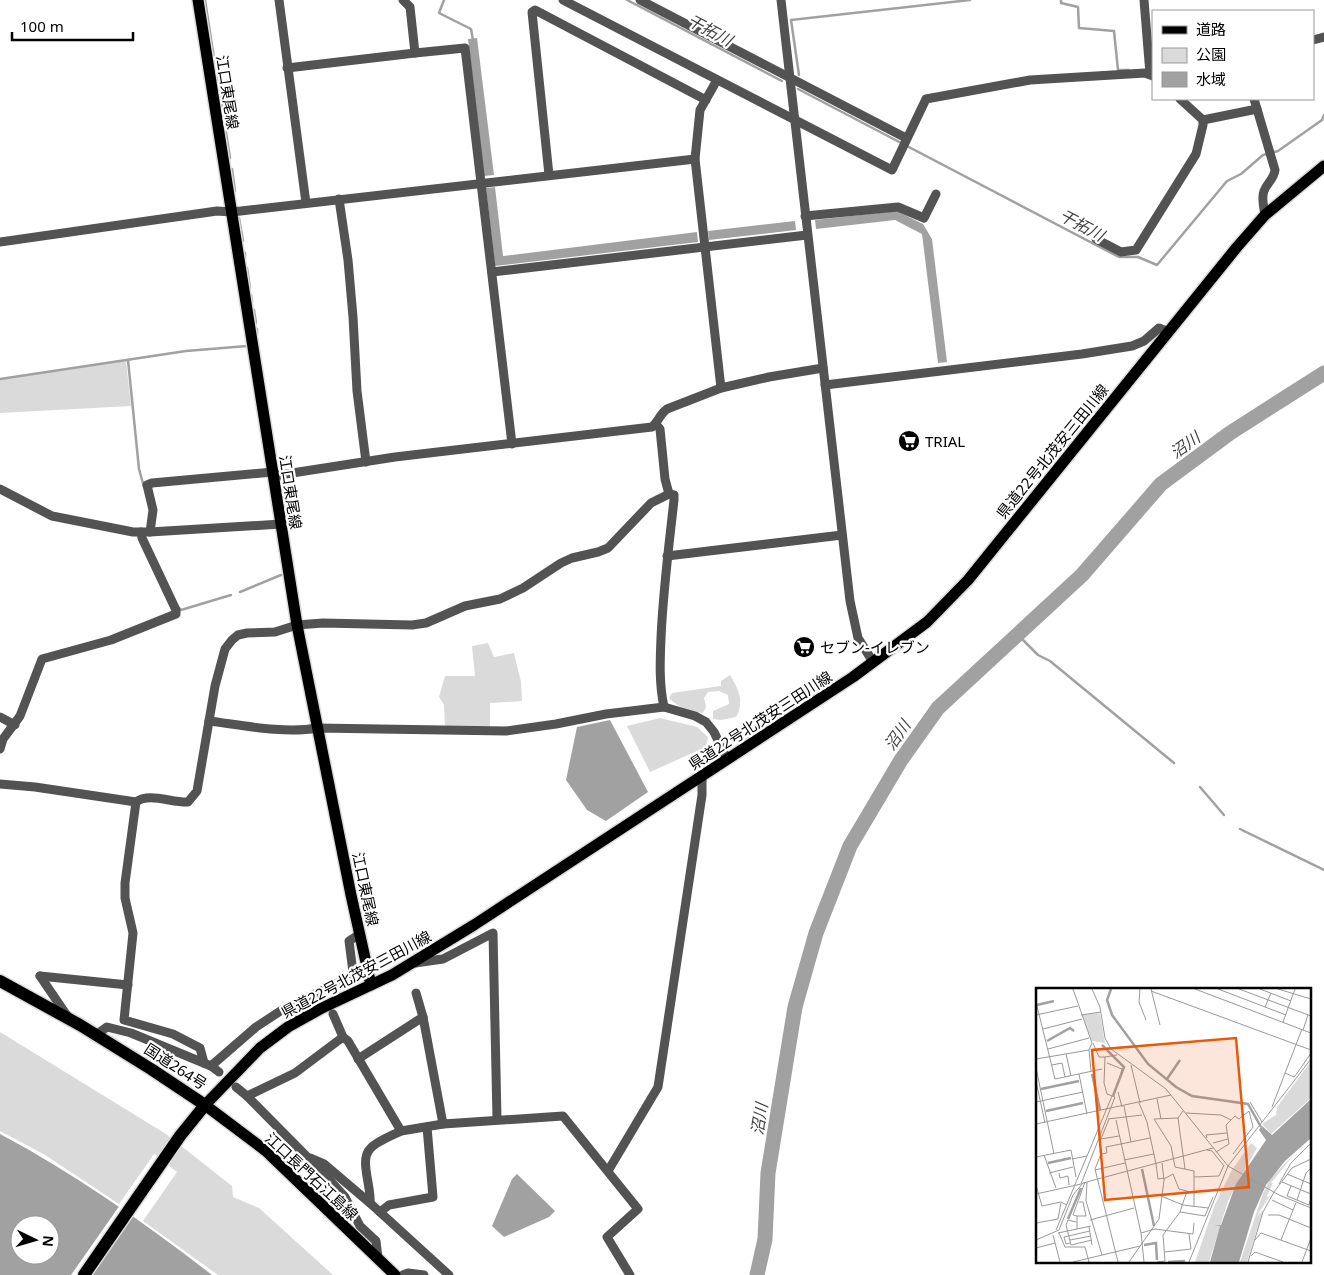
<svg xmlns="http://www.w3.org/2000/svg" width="1324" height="1275" font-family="'Noto Sans','Noto Sans JP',sans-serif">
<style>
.green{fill:#dadada}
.water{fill:#a1a1a1;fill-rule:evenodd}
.pier{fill:#fff}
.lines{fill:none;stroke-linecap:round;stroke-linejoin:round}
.stream{stroke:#a1a1a1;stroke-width:2.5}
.river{stroke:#a1a1a1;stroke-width:15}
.major-casing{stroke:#dbdbdb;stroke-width:14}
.highway-casing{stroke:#dbdbdb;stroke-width:15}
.minor{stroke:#535353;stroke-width:9}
.major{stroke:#000;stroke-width:11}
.highway{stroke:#000;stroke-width:12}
.labels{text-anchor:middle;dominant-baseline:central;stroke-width:4.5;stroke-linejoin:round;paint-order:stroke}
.street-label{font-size:15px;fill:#000;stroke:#fff}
.poi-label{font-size:15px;fill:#000;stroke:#fff;text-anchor:start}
.water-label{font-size:16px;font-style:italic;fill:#424242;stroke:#fff}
.inset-river{fill:none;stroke:#a1a1a1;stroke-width:2.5}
.inset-road{fill:none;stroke:#999;stroke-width:1}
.view{fill:#e8590c;fill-opacity:0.15;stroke:#e8590c;stroke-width:2.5}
.inset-edge{fill:none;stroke:#000;stroke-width:2.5}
</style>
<rect width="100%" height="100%" fill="#fff"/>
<!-- green -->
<g class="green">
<path d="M126 361 131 406 0 413V379Z"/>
<path d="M488 643 494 657 514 653 521 682 522 701 490 703V729L445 727 444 705 439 697 445 676H475L472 646Z"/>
<path d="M730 675C738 688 745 703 736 717L721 720 713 719V711L729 704 728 695 719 691 708 692 704 698 706 707 703 713C690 712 678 707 669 698L672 693 721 686V681Z"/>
<path d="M660 718 697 727 708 737 706 747 650 772 627 726Z"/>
<path d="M0 1032 166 1134 232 1186 233 1197 259 1208 333 1275H218L143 1221 177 1172 154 1154 119 1204 45 1155 0 1131Z"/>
</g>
<!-- water -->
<g class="water">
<path d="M477 38 494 175 484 176 468 39Z"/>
<path d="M495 187 503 256 697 232 698 242 495 266 486 188Z"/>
<path d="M897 211 923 224 932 239 947 362 938 363 922 234 895 220 816 229 815 220Z"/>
<path d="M795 221 796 230 709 240 708 231Z"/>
<path d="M610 720 648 792 606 821 587 810 566 780 577 727Z"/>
<path d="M0 1134C75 1174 145 1223 212 1275H0ZM20 1225H50V1255H20Z"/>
<path d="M517 1174 555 1211 549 1217 504 1237 492 1226 512 1179Z"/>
</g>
<!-- pier -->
<path class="pier" d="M120 1205 132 1213 89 1275H71Z"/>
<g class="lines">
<!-- stream -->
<g class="stream">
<path d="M205 0 215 65"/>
<path d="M444 0 439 13 471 29 473 40"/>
<path d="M627 0 782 81"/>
<path d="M1061 0V3L1078 7 1079 28 1114 31 1118 70H1129"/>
<path d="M217 75 230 158"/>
<path d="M799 75 791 20 970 0"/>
<path d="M798 89 1119 257H1138L1157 265 1227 181 1241 174 1263 155 1278 151 1322 120 1324 115"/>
<path d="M232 169 235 191"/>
<path d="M239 218 243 241"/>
<path d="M245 253V258"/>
<path d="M247 268 250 288"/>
<path d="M251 295 252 302"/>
<path d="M254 310 256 323"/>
<path d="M257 329V334"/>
<path d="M128 360 139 469 144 487"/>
<path d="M0 379 186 351 247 346"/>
<path d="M240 592 281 575"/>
<path d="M179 608 181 610 231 595"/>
<path d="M1017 634 1038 655 1050 661 1174 763"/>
<path d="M1200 787 1224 815"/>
<path d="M1240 829 1324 870"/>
</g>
<!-- river -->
<path class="river" d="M757 1275 765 1239 768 1173 795 1007 816 933 850 846 901 760 938 708 1082 575 1161 484 1230 433 1324 373"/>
<!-- major casing -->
<g class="major-casing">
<g id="major">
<path d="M198 0 297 625 351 895 371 985"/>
<path d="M395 1275 266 1151 205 1105 260 1048 288 1027 322 1008 392 975 474 925 853 677 927 622 968 580 1237 247 1265 215 1324 166"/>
</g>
</g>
<!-- highway casing -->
<g class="highway-casing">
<path id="highway" d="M0 981 80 1025 151 1069 205 1105 180 1136 84 1275"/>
</g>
<!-- minor -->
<g class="minor">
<path d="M279 0 306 203"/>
<path d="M403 0 410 7 415 53 465 48 512 444"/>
<path d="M563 0 892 170 926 99 1030 80 1145 73 1153 76"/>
<path d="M640 0 906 138"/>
<path d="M781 0 850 601 858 638 873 662"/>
<path d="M1144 0 1150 74"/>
<path d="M1313 40 1324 37"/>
<path d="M287 68 415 53"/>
<path d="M717 80 700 110 695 159 721 388"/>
<path d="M1180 99 1203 120 1257 109 1275 170C1274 179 1267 183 1264 191 1261 198 1264 208 1265 215"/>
<path d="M1254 99 1257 109"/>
<path d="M549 175 532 12 535 10 706 100"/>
<path d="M339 199 348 260 353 317 357 391 366 462"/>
<path d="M805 216 898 207 924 218 936 194"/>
<path d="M1096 239 1121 252 1136 250 1196 154 1203 125V120"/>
<path d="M0 242 217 211 232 212 695 159"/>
<path d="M492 272 807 235"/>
<path d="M825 385 1082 354 1132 346 1144 341 1159 328 1169 332"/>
<path d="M656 424 660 429 665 479 669 494"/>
<path d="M273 476 395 457 652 427C658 422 660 414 667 409L721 388 769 377 823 368"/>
<path d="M0 489 52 516 133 532H150L281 524"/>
<path d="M150 532 153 510 147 485 152 483 273 472"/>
<path d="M667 556 842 535"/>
<path d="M0 717 15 725"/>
<path d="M209 721C241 725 285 734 317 728L506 731 556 724 606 714 664 707 695 716 706 722 714 732 727 759"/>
<path d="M0 749 3 739 20 716 42 659 111 640 176 614V610L142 538 141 532"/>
<path d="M0 784 35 787 136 802C149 792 172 803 188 802L197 791 215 686 225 649 232 640 238 635 247 633 275 632 297 625 323 623 412 625 426 623 465 606 500 599 523 588 561 563 572 558 598 552 608 548 651 503 669 494 674 495V500C669 545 663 591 661 638 660 661 659 684 664 707"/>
<path d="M136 802 125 883V898L133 933 124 1020 173 1034 200 1048 204 1063"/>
<path d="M415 963 443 959 493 933 497 1119"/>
<path d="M40 976 128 985"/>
<path d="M40 976 68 1017"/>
<path d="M416 993 423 1017 443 1124"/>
<path d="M333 1014 343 1037 348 1041 401 1131 443 1124 563 1116 638 1209 607 1237 630 1275"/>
<path d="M96 1035 107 1027 131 1033 211 1066 219 1072"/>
<path d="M358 1059 423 1017"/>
<path d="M211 1066 256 1027 285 1008 350 977 353 972 349 941 360 934"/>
<path d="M236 1087 247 1096 325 1175 345 1197 360 1226 376 1241 378 1258"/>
<path d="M247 1096 295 1073 343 1037"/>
<path d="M310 1158 324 1164 370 1203 449 1275"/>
<path d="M608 1171 658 1087 702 795V776"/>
<path d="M370 1203C372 1188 359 1160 370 1149 375 1142 393 1135 401 1131"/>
<path d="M380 1212 389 1205 433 1197 427 1127"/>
<path d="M403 1275 408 1273 424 1275"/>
</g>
<!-- major -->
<use href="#major" class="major"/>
<!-- highway -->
<use href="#highway" class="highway"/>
</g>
<!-- icons -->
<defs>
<g id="supermarket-disc" transform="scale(1.125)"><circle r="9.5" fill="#000" stroke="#fff"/><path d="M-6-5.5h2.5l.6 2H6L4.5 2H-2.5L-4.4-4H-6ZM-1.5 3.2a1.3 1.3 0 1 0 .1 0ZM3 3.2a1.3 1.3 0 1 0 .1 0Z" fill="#fff"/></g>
</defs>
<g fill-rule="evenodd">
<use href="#supermarket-disc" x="909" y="441"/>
<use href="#supermarket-disc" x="804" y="647"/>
</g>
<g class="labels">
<!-- street labels -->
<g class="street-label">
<text transform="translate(228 92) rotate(81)">江口東尾線</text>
<text transform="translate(1052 451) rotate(-51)">県道22号北茂安三田川線</text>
<text transform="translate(291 492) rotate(81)">江口東尾線</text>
<text transform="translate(760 720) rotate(-33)">県道22号北茂安三田川線</text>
<text transform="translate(366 889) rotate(78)">江口東尾線</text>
<text transform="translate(356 974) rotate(-28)">県道22号北茂安三田川線</text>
<text transform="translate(176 1066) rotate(33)">国道264号</text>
<text transform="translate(312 1176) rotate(43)">江口長門石江島線</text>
</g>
<!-- poi labels -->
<g class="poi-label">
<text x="925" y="441">TRIAL</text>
<text x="820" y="647">セブン-イレブン</text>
</g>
<!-- water labels -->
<g class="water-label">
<text transform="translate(710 30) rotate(28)">干拓川</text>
<text transform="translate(1082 225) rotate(28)">干拓川</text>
<text transform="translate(1185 445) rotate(-36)">沼川</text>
<text transform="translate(897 735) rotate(-55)">沼川</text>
<text transform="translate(759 1119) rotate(-81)">沼川</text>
</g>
</g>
<!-- overview -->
<g transform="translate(1036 988)">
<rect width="275" height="275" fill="#fff"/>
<path d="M62 25 64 26 69 55 56 53 46 27ZM275 73V110L235 146 226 136 240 127 241 119ZM215 155 221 160 192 213 173 274H159L179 216 196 182ZM260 164 235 195H237L231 208 233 209 221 228 227 222 211 274H204L227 205 235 190Z" fill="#dadada"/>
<path d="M275 111V150L249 173 230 197 218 224 203 274H174L184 238H178L185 237 200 196 230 152 223 142 226 138 236 147Z" fill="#a1a1a1"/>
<path class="inset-river" d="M75 1 71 12 76 27 112 76 140 99 156 108 212 116 225 139M1 17 18 13M11 53 34 40 38 43M66 57 88 79 77 108M56 86 64 122M131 91 144 72M5 101 43 93M10 123 47 115M12 175 35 170M106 181 118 238M32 231 45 200M108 257 120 255 121 272M132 274 149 273"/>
<path class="inset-road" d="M37 1 56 55M56 1 64 19 69 50 75 61 130 101 192 178 275 71M104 1 103 14 110 32M115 1 124 37M159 1 275 45M182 1 250 27M203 1 275 28M224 1 255 13M242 1 275 11M115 3 275 62M0 14 19 91 66 81M229 19 235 5M0 27 42 18M45 27 65 24M247 34 259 1M7 41 46 31M267 42 272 27M57 55 63 69H69M12 61 53 50M30 66 35 88M0 71 53 62M71 75 86 81 85 86M16 77 26 75 29 89M95 77 104 115M0 80 18 166M55 83 53 62 56 55M262 84 275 65M249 85 258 89 262 84M43 86 51 126M0 93 9 135M82 104 86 119M121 111 125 131M0 114 47 104M214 114 226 134M103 115 111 134 120 176M88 118 95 154M236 119 266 41M147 123 142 130 149 181M150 125 185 127 195 132M142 130 118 131 135 158 139 179 158 183V218M72 131 106 127M73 131 65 151 83 148M80 132 105 245 108 274M0 136 135 107M171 150 170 147 191 145M177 155 192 151M171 162 176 163 188 178M180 164 193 156 190 137 199 128 203 131 213 123 217 139 197 166M8 167 20 200M0 169 35 162 40 189M36 171 51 168 76 108M88 172 118 166M120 176 122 191 128 190M59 182 89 175M13 185 37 179M23 185 24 190 32 188 33 197M251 186 275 196M158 189 183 188 188 177M128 191 137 186 143 201 158 205M51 194 50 213 66 267M246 194 275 206M45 196 79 109 71 106 68 95 69 69 81 67M243 196 255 175 275 155M0 197 6 218 25 214 31 217M255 198 251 208 273 217 274 213M238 204 256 180 275 171M0 206 45 196M125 208 147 217 172 220M236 212 257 222 260 215M261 212 270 185 275 180M144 224 151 203M232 227H243L275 240M41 228H50L47 214H43M169 228 177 209M54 232 98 220M40 234 32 232 30 237 35 257 56 252M0 235 22 231 25 215M53 239 56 257M41 241V228L37 227 49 194M20 242 51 168M22 245 55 238M23 245 29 259H49L53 274M105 245 119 241 157 246 158 235M17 247 24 274M0 252 23 242 37 207 47 195 177 160M34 252 55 248M219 252 225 245 275 263M245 252 257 222M34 255 30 256 28 249 54 243M0 260 19 255M129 264 155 261 153 246M215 268 219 264 247 274M37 274 104 258M82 274 59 181 65 166 71 165 70 159 114 150M93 274 123 231 128 192 126 175M121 274 129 273 127 247 144 224 169 228M153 274 192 178 243 207 275 220M212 274 227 224 238 204M266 274 275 250"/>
<path class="view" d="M200 50 213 199 69 212 56 62Z"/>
<rect width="275" height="275" class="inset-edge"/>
</g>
<!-- legend -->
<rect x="1152" y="10" width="162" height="90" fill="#ffffff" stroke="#999999"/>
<rect x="1162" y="26" width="25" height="8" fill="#000000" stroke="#999999"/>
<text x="1196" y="35" font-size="15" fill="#000000">道路</text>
<rect x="1162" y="48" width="25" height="15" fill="#dadada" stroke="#999999"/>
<text x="1196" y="60" font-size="15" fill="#000000">公園</text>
<rect x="1162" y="72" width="25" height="15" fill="#a1a1a1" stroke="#999999"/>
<text x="1196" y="85" font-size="15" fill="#000000">水域</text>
<!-- north arrow -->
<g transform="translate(35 1240) rotate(95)"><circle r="24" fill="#ffffff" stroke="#999999"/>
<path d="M0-4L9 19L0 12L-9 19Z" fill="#000000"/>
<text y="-8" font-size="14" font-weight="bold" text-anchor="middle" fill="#000000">N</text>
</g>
<!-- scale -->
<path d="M12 32v8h121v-8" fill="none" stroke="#000000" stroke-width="2.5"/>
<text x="20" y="32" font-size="15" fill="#000000" stroke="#ffffff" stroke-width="4" paint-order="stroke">100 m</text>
</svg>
